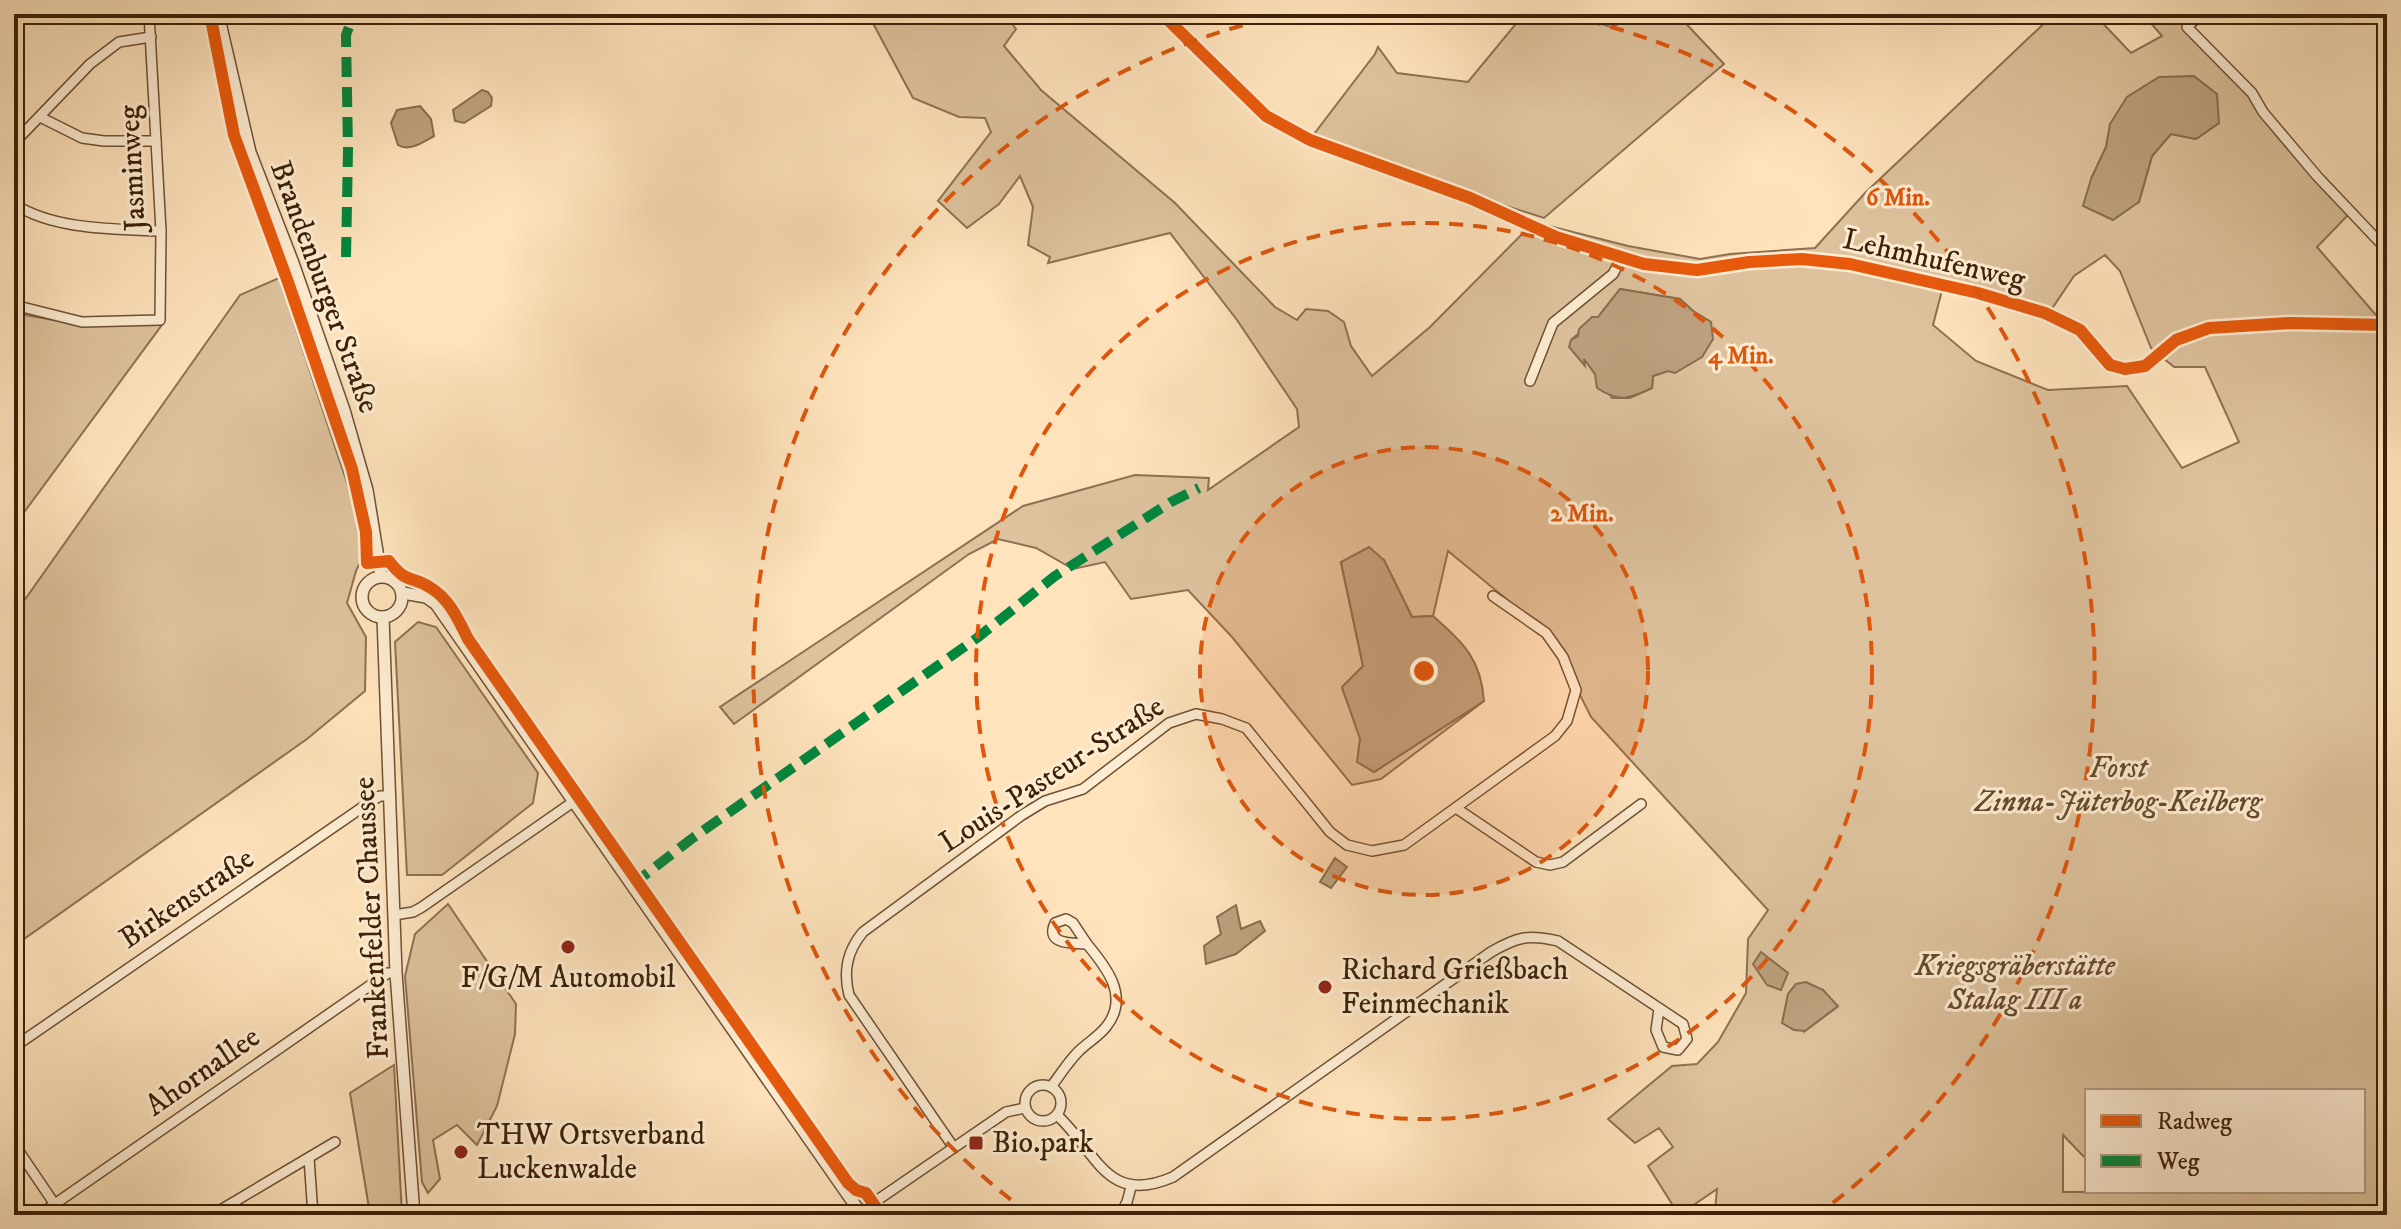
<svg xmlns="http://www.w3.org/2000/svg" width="2401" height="1229" font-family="'IM FELL DW Pica',serif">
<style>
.green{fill:#ddc29d;stroke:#8d7152;stroke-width:2;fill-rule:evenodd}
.water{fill:#bca17e;stroke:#896d4e;stroke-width:2}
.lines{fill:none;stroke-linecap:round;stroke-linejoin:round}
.minor-casing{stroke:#6d5134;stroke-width:12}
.tertiary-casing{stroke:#6d5134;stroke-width:14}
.minor{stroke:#feedd3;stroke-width:9}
.tertiary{stroke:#feedd3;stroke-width:11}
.quiet{stroke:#00873e;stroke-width:10;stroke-dasharray:20 10;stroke-linecap:butt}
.cycleway-casing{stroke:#feedd3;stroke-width:17}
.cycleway{stroke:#e8590c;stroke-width:12}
.ring{fill:none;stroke:#df560c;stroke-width:4;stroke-dasharray:14 10}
.poi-dot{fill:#8f2418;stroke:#feedd3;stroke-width:3}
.labels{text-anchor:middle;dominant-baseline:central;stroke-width:6;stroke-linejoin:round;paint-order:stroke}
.street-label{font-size:30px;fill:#3d2007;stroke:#feedd3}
.park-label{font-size:30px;font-style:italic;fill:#65482c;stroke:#feedd3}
.poi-label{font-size:30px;fill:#3d2007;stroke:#feedd3;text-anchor:start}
.centre{fill:#df560c;stroke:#feedd3;stroke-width:4}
.ring-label{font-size:24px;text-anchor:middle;font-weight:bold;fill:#df560c;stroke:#feedd3;stroke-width:6;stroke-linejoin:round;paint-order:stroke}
</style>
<rect width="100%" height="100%" fill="#fee3bc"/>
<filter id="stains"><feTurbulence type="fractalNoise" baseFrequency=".0025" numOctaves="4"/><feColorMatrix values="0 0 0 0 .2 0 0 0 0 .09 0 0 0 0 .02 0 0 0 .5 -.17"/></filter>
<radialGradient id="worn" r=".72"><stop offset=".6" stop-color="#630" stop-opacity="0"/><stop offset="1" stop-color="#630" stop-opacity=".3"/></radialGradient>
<!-- green -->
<g class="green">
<path d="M868 14H1005L1016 29 1004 46 1041 90 1175 203 1275 307 1297 320 1306 309 1328 311 1344 322 1351 346 1372 376 1430 327 1534 222 1628 246 1700 259 1730 254 1815 248 1865 193 2054 14H2094L2131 53 2162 36 2143 14H2173L2252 93 2351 212 2317 247 2382 322 2387 323V1215H1745V1208L1715 1211 1717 1189 1679 1215 1648 1166 1673 1147 1659 1128 1635 1143 1608 1119 1672 1066 1697 1064 1718 1042 1746 993 1748 939 1768 910 1591 717 1550 635 1448 551 1433 616 1412 617 1384 560 1341 563 1363 666 1342 688 1374 772 1484 701 1381 779 1352 785 1232 637 1188 590 1131 599 1105 562 1073 569 1036 548 998 539 969 554 734 724 720 707 1023 506 1135 475 1209 478 1208 490 1299 427 1297 409 1237 320 1170 233 1048 263 1050 257 1028 245 1033 207 1020 176 999 204 967 228 938 201 991 132 985 118 959 117 913 98ZM2219 123 2196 139 2171 134 2152 156 2139 202 2091 179 2106 147ZM2105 255 2120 271 2151 348 2174 367H2205L2239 442 2182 468 2127 386 2048 390 1976 361 1933 325 1945 279 2051 310 2074 276ZM1620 289 1680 299 1693 311 1711 322 1668 371 1653 376 1652 388 1630 398H1612L1571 340 1598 317ZM1823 990 1837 1007 1805 1031ZM2087 1091H2363V1191L2063 1192V1135L2087 1160Z"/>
<path d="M1524 14H1568L1611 27 1645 14H1677L1724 64 1544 218 1308 142 1375 54 1378 47 1397 73 1468 82Z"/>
<path d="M279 278 368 546 356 571 347 603 366 637 365 691 307 739 14 946V615L240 295Z"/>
<path d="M14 313 87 326 164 322 14 526Z"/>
<path d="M418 622 436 627 538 773 533 803 442 875H407L395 642Z"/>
<path d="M448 904 516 1004 515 1034 497 1106 477 1145 457 1125 433 1140 440 1179 428 1193 422 1182 405 976 415 934Z"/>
<path d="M394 1065 402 1215H383L369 1208 350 1093Z"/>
</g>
<!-- water -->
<g class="water">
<path d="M2194 76 2217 94 2219 123 2196 139 2171 134 2152 156 2139 202 2113 220 2083 206 2091 179 2106 147 2110 124 2127 97 2159 77Z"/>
<path d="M482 90 488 92 492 98 491 106 464 123 455 121 453 110Z"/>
<path d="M420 106 431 119 434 136C423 142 410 152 398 145L391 123 397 110Z"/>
<path d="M1620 289 1680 299 1693 311 1711 322 1713 339 1702 357 1675 373 1668 371 1653 376 1652 388C1628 399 1620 403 1597 388L1595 374 1584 359 1585 366 1569 347 1571 340 1578 336 1579 329 1592 317H1598Z"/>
<path d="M1369 547 1384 560 1412 617 1433 616C1463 643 1481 658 1484 701L1374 772 1357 762 1360 739 1342 687 1363 666 1341 562Z"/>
<path d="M1335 858 1347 867 1331 888 1320 882Z"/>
<path d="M1236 905 1241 929 1260 921 1265 931 1236 954 1206 964 1204 946 1221 934 1217 917Z"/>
<path d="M1761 952 1788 973 1781 990 1767 985 1753 964Z"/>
<path d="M1806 982 1823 990 1838 1006 1805 1031 1794 1030 1782 1023 1788 994 1796 984Z"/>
</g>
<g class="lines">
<!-- minor casing -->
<g class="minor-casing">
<g id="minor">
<path d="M1162 14 1266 116 1310 140 1470 198 1556 237 1644 264 1697 270 1749 262 1802 259 1850 264 1978 293 2045 313 2080 330 2110 365 2125 369 2145 366 2176 340 2209 328 2290 323 2387 325"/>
<path d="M2201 14 2187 27 2252 93 2263 112 2317 176 2387 250"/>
<path d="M40 117 82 138 104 141H156"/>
<path d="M14 143 90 64 119 42 151 37"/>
<path d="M14 204C54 230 114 229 161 231"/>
<path d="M14 305 82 322 160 320 161 231 149 14"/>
<path d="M1530 381 1553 323 1613 274 1622 257"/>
<path d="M1456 808 1536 862 1550 865 1563 862 1641 804"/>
<path d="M394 915 413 912 422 907 573 802"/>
<path d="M1066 919 1073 923 1087 944C1072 943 1045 945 1055 923Z"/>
<path d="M14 1047 373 800 380 796H390"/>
<circle cx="1043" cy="1103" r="18"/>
<path d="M1051 1087C1060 1075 1068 1062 1078 1052 1087 1043 1099 1036 1106 1027 1130 997 1107 968 1087 944"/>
<path d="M1057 1115C1098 1153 1106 1206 1173 1177L1491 952C1517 937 1528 934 1558 941L1683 1024 1687 1039 1678 1050 1663 1047 1656 1030 1659 1009"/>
<path d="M14 1144 62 1215"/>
<path d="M954 1148 849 995C843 971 847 951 863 932L1022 815 1045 801 1083 789 1169 723 1196 714 1222 719 1246 728 1330 832 1347 845 1372 851 1404 845 1555 736 1567 721 1576 690 1563 657 1546 633 1493 596"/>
<path d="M309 1158 313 1215"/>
<path d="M860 1212 1006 1112 1025 1108"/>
<path d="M39 1215 388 973H396"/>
<path d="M212 1215 335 1142"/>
<path d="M1120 1215 1127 1202 1131 1187"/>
</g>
</g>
<!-- tertiary casing -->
<g class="tertiary-casing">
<g id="tertiary">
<path d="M218 14 250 152 293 263 344 410 367 490 381 576"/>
<circle cx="382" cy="597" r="20"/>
<path d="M403 593 426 597 436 604 862 1215"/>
<path d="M383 617 396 973 414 1215"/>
</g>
</g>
<!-- minor -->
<use href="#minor" class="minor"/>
<!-- tertiary -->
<use href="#tertiary" class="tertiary"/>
<!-- quiet -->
<g class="quiet">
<path d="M346 257 348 150 346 35 354 14"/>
<path d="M632 885 690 840 977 638 1055 576 1171 502 1199 488"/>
</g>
<!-- cycleway casing -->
<g class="cycleway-casing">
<g id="cycleway">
<path d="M210 14 234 135 288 282 352 469 366 532 367 563 389 561C407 585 412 575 431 588 450 600 458 619 468 639L848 1183 856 1190 866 1193 881 1215"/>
<path d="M1162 14 1266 116 1310 140 1470 198 1556 237 1644 264 1697 270 1749 262 1802 259 1850 264 1978 293 2045 313 2080 330 2110 365 2125 369 2145 366 2176 340 2209 328 2290 323 2387 325"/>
</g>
</g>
<!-- cycleway -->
<use href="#cycleway" class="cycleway"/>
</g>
<!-- distance rings -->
<circle cx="1424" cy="671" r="224" fill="#df560c" fill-opacity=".12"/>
<g class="ring">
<circle cx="1424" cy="671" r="224"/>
<circle cx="1424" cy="671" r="448"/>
<path d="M1030 1214A671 671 0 0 1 1284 15M1564 15A671 671 0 0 1 1818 1214"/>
</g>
<!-- markers -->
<g class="poi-dot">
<circle cx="568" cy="947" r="8"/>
<circle cx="1325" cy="987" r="8"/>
<rect x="968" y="1135" width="16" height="16" rx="4"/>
<circle cx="461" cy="1152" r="8"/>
</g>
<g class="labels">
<!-- street labels -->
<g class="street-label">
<text transform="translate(133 168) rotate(-93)">Jasminweg</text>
<text transform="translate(1934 260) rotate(13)">Lehmhufenweg</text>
<text transform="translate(324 287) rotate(70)">Brandenburger Straße</text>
<text transform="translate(1052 775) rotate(-33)">Louis-Pasteur-Straße</text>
<text transform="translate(187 899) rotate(-34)">Birkenstraße</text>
<text transform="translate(372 918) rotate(-93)">Frankenfelder Chaussee</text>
<text transform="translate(203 1072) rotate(-35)">Ahornallee</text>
</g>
<!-- park labels -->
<g class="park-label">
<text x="2118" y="768">Forst<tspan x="2118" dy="34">Zinna-Jüterbog-Keilberg</tspan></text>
<text x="2015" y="966">Kriegsgräberstätte<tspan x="2015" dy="34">Stalag III a</tspan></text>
</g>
<!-- poi labels -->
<g class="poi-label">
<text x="1341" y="970">Richard Grießbach<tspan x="1341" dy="34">Feinmechanik</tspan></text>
<text x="568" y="978" text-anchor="middle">F/G/M Automobil</text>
<text x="477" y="1135">THW Ortsverband<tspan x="477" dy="34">Luckenwalde</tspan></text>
<text x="992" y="1143">Bio.park</text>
</g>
</g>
<circle cx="1424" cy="671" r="12" class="centre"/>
<g class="ring-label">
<text x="1898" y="205">6 Min.</text>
<text x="1741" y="363">4 Min.</text>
<text x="1582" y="521">2 Min.</text>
</g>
<!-- margin -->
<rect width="2401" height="1229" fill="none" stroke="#fee3bc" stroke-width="48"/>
<rect x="16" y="16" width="2369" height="1197" fill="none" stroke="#3d2007" stroke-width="4"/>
<rect x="24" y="24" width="2353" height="1181" fill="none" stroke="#3d2007" stroke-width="2"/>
<!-- legend -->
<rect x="2085" y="1089" width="280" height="104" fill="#feedd3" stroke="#b19b81" stroke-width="2"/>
<rect x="2101" y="1115" width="40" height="12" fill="#e8590c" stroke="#b19b81" stroke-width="2"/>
<text x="2157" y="1129" font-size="24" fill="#3d2007">Radweg</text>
<rect x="2101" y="1155" width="40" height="12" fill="#00873e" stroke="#b19b81" stroke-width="2"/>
<text x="2157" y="1169" font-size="24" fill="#3d2007">Weg</text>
<rect width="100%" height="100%" filter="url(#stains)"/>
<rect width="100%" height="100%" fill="url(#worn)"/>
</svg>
